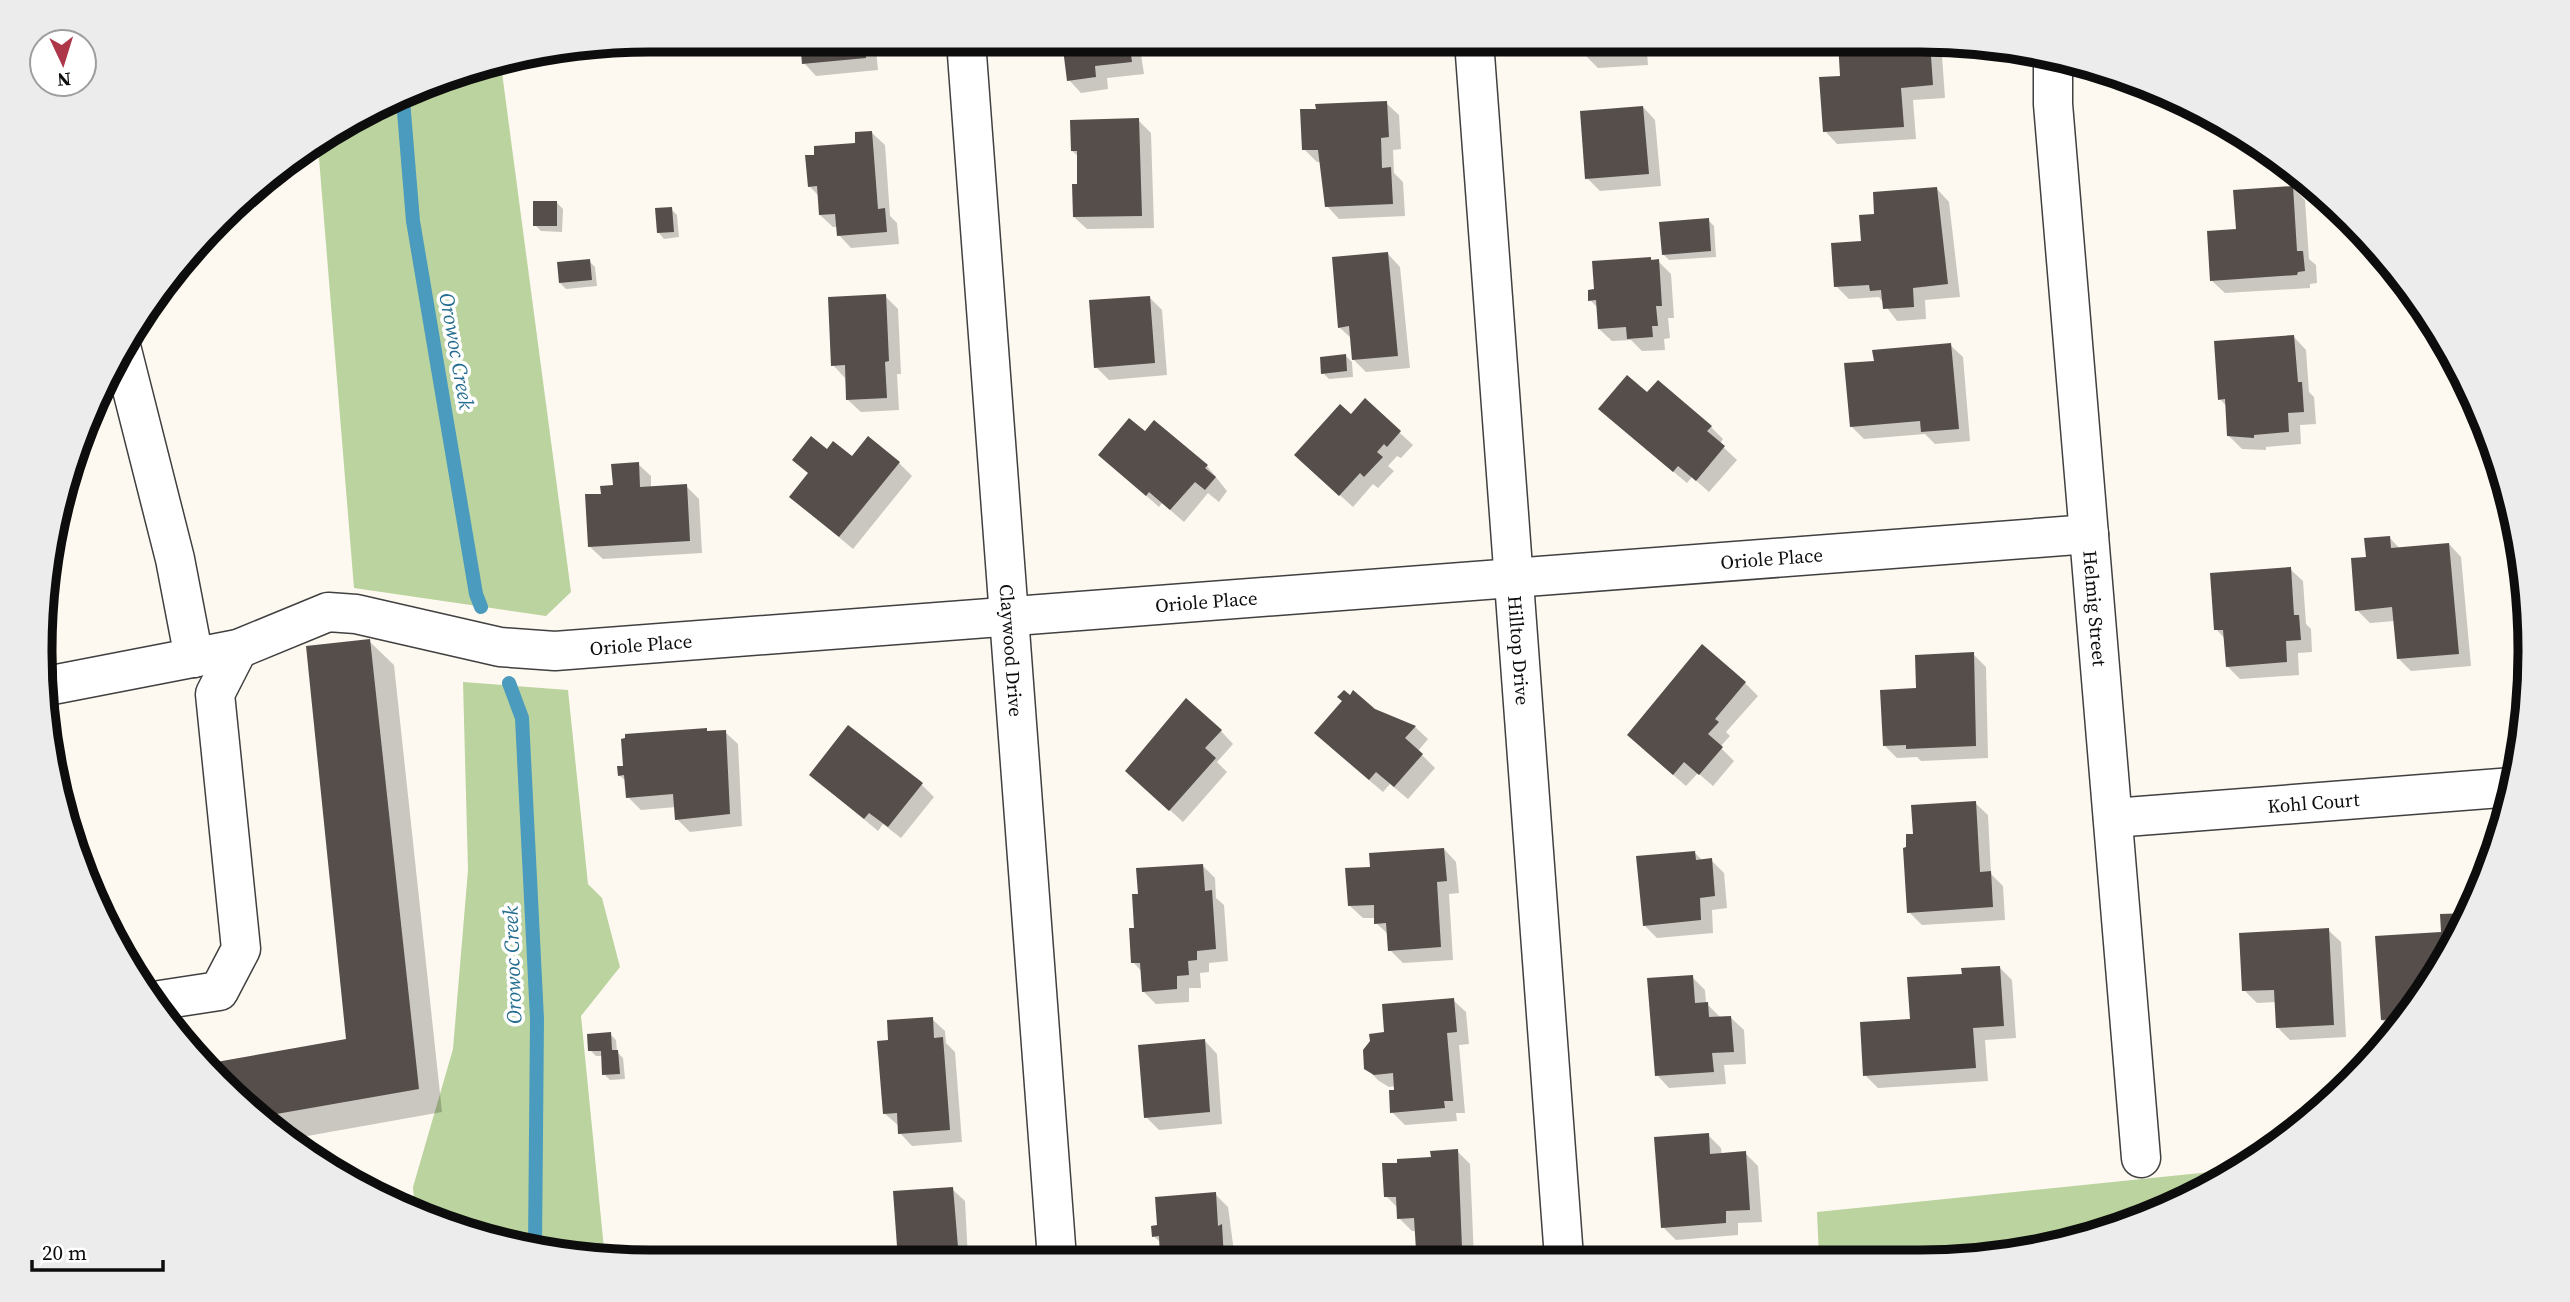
<svg xmlns="http://www.w3.org/2000/svg" width="2570" height="1302" font-family="'Source Serif 4',serif">
<style>
.forest{fill:#bbd39e}
.shadow{fill:#0003}
.lines{fill:none;stroke-linecap:round;stroke-linejoin:round}
.stream{stroke:#4a9bbd;stroke-width:14}
.building{fill:#554e4b}
.minor-casing{stroke:#404040;stroke-width:41}
.minor{stroke:#fff;stroke-width:38}
.labels{text-anchor:middle;dominant-baseline:central;stroke-width:7;stroke-linejoin:round;paint-order:stroke}
.street-label{font-size:19px;fill:#0d0d0d;stroke:#fff}
.water-label{font-size:21px;font-style:italic;fill:#256d90;stroke:#fff}
.rim{fill:none;stroke:#0d0d0d;stroke-width:9}
</style>
<rect width="100%" height="100%" fill="#fdf9f0"/>
<!-- forest -->
<g class="forest">
<path d="M501 65 571 592 546 616 354 588 318 146 454 73Z"/>
<path d="M463 682 568 690 588 884 602 898 620 967 581 1016 605 1259 493 1241 415 1212 413 1187 453 1049 468 870Z"/>
<path d="M2230 1170 2152 1215 1999 1256 1819 1257 1817 1212Z"/>
</g>
<!-- shadow -->
<g class="shadow">
<path d="M802 40H875L878 70 816 76 804 63Z"/>
<path d="M1064 41H1139L1144 74 1107 78 1108 89 1081 93 1069 80Z"/>
<path d="M1584 41H1646L1648 65 1598 68 1585 55Z"/>
<path d="M1841 41 1941 42 1945 98 1913 100 1916 139 1837 144 1825 131 1841 77Z"/>
<path d="M1386 103 1399 115 1401 149 1393 150 1394 173 1403 182 1405 216 1339 219 1327 206 1321 162H1317L1304 149Z"/>
<path d="M1643 107 1655 120 1661 186 1600 191 1587 178Z"/>
<path d="M1138 120 1151 133 1154 228 1087 229 1074 217 1079 186V157L1072 151Z"/>
<path d="M872 133 885 145 890 216 897 223 899 244 851 248 839 235 838 227H833L820 215 819 196 809 186Z"/>
<path d="M2292 187 2305 200 2309 259 2316 265 2317 283 2310 284V288L2225 293 2212 281 2237 231Z"/>
<path d="M1937 189 1949 202 1960 297 1925 300 1926 319 1897 321 1879 297 1849 299 1836 286 1876 216Z"/>
<path d="M557 203 563 209 562 232 541 231 535 225Z"/>
<path d="M671 209 677 215 679 237 664 239 658 232Z"/>
<path d="M1708 220 1714 226 1716 257 1669 260 1663 254Z"/>
<path d="M1388 254 1400 267 1410 368 1366 372 1353 359 1352 339 1339 327Z"/>
<path d="M1650 259 1658 261 1671 274 1674 318H1668L1670 338 1664 339 1665 350 1642 351 1631 340 1612 341 1599 329 1598 308 1590 300Z"/>
<path d="M589 261 595 267 597 286 566 289 560 283Z"/>
<path d="M885 296 898 309 901 374H897L899 410 861 412 848 400 845 378 833 365Z"/>
<path d="M1149 297 1162 310 1167 375 1109 380 1096 367Z"/>
<path d="M2294 337 2306 350 2309 392 2314 397 2316 424 2300 425 2301 444 2266 447V450L2242 449 2229 436 2227 407 2220 399Z"/>
<path d="M1950 345 1963 357 1970 441 1935 444 1925 434 1864 439 1851 426 1876 362Z"/>
<path d="M1346 356 1352 362 1353 377 1329 379 1323 373Z"/>
<path d="M1647 394 1711 427 1723 439 1720 444 1737 460 1709 492 1692 477 1687 483 1613 421Z"/>
<path d="M1365 401 1413 445 1401 458 1397 456 1388 466 1394 471 1378 488 1373 484 1353 507 1309 467Z"/>
<path d="M1154 422 1207 466 1227 491 1219 502 1208 493 1184 522 1162 503 1159 507 1100 455 1145 434Z"/>
<path d="M828 451 852 458 899 463 912 476 853 549 791 497Z"/>
<path d="M638 464 651 476V488L686 486 699 499 702 553 603 559 590 547 615 486Z"/>
<path d="M2390 538 2400 549 2449 544 2461 557 2471 666 2411 671 2398 658 2395 621 2370 623 2357 610 2368 559Z"/>
<path d="M2517 540 2524 571 2526 609 2517 600Z"/>
<path d="M2290 569 2303 581 2306 624 2311 629 2312 652 2298 653 2299 675 2240 679 2227 666 2225 639 2216 629Z"/>
<path d="M369 641 394 665 442 1112 296 1138 219 1083 348 1040Z"/>
<path d="M1973 654 1986 667 1988 758 1921 761 1917 757 1897 758 1884 745 1918 690Z"/>
<path d="M1745 683 1758 696 1726 732 1730 736 1720 747 1734 761 1713 786 1698 773 1686 786 1642 748Z"/>
<path d="M1344 702 1415 727 1428 739 1418 751 1435 768 1408 799 1390 784 1383 792 1329 746Z"/>
<path d="M706 730 709 733 725 732 738 744 742 826 690 832 677 819 676 807 641 810 628 797 627 782 619 775 624 767Z"/>
<path d="M1221 731 1233 744 1217 762 1227 772 1183 822 1140 783Z"/>
<path d="M811 775 921 784 934 797 901 838 883 824 878 831Z"/>
<path d="M1975 803 1988 815 1991 874 2003 886 2005 920 1922 925 1909 912 1915 835Z"/>
<path d="M1444 849 1456 862 1459 893 1449 894 1453 960 1403 963 1390 950 1389 935 1376 923V918H1363L1350 906 1372 868Z"/>
<path d="M1695 853 1703 861 1711 860 1724 873 1727 908 1712 910 1713 933 1657 938 1644 925Z"/>
<path d="M1202 865 1215 878 1216 898 1224 905 1228 961 1209 963V972L1200 973 1201 988H1189V1002L1156 1004 1143 991 1142 972 1133 962 1140 896Z"/>
<path d="M2469 915 2467 921 2394 1031 2382 1020 2443 933 2442 916Z"/>
<path d="M2328 930 2341 942 2346 1037 2290 1040 2278 1028 2276 1002 2257 1003 2244 990Z"/>
<path d="M1999 967 2012 980 2016 1038 1985 1040 1988 1081 1878 1088 1865 1075 1912 1020 1963 976Z"/>
<path d="M1692 977 1705 990 1706 1003 1720 1017 1731 1018 1744 1030 1746 1064 1724 1065 1726 1084 1669 1088 1657 1075Z"/>
<path d="M1453 1000 1466 1012 1469 1044 1459 1045 1465 1113H1456L1457 1121 1405 1125 1392 1112 1396 1086 1389 1087 1379 1081 1366 1068 1386 1034Z"/>
<path d="M932 1019 945 1031 946 1043 955 1052 962 1142 912 1146 900 1133 899 1126 884 1113Z"/>
<path d="M610 1034 616 1040 617 1052 623 1058 625 1079 610 1080 604 1074 603 1056H596L590 1050Z"/>
<path d="M1205 1041 1217 1054 1222 1124 1159 1130 1146 1117Z"/>
<path d="M1708 1135 1721 1148 1722 1155 1745 1153 1758 1166 1762 1222 1738 1223V1235L1676 1240 1663 1227Z"/>
<path d="M1457 1151 1470 1164 1474 1258H1426L1417 1249V1231H1412L1399 1218V1209L1386 1196 1399 1165Z"/>
<path d="M952 1189 965 1201 968 1259 900 1260Z"/>
<path d="M1215 1194 1228 1207 1235 1259H1162L1161 1243 1154 1236Z"/>
</g>
<g class="lines">
<!-- stream -->
<g class="stream">
<path d="M403 100 413 221 476 594 481 607"/>
<path d="M509 683 522 718 537 1019 535 1248"/>
</g>
</g>
<!-- building -->
<g class="building">
<path d="M800 40H864L866 58 802 64Z"/>
<path d="M1062 41H1129L1132 62 1095 66 1096 77 1067 81Z"/>
<path d="M1583 41H1635L1636 53 1584 56Z"/>
<path d="M1838 41 1930 42 1933 85 1901 88 1904 127 1823 132 1819 77 1840 76Z"/>
<path d="M1387 101 1389 137 1381 138 1382 168 1391 167 1393 204 1325 207 1318 150H1302L1300 109H1316L1315 104Z"/>
<path d="M1643 106 1649 174 1585 179 1580 111Z"/>
<path d="M1139 118 1142 216 1073 217 1072 184H1077V151H1071L1070 120Z"/>
<path d="M872 131 878 209 885 208 887 232 837 236 835 214 819 215 817 186 808 187 805 155H814V146L855 143V132Z"/>
<path d="M2293 186 2297 251H2303L2305 271 2298 272 2297 275 2210 281 2207 231 2236 229 2233 190Z"/>
<path d="M1937 187 1948 284 1913 288 1914 307 1883 309 1881 290 1870 291 1869 285 1834 287 1831 243 1861 241 1859 215 1874 214 1873 192Z"/>
<rect x="533" y="201" width="24" height="25"/>
<path d="M672 207 674 232 657 233 655 208Z"/>
<path d="M1709 218 1711 251 1662 255 1659 222Z"/>
<path d="M1388 252 1398 356 1352 360 1349 326 1338 328 1332 257Z"/>
<path d="M1651 257V260L1659 259 1662 306H1656L1658 326H1652L1653 337 1627 339 1626 327 1598 329 1596 300 1588 301V290L1594 289 1592 261Z"/>
<path d="M590 259 592 280 559 283 557 262Z"/>
<path d="M886 294 889 361 885 362 887 398 846 400 845 365 831 366 828 297Z"/>
<path d="M1150 296 1155 363 1094 368 1089 300Z"/>
<path d="M2294 335 2298 382H2302L2304 412 2288 413 2289 432 2254 435V438L2227 436 2225 399 2218 400 2214 341Z"/>
<path d="M1951 343 1959 429 1921 432 1920 421 1850 427 1844 363 1874 361 1872 350Z"/>
<path d="M1346 354 1347 371 1321 374 1320 357Z"/>
<path d="M1627 375 1647 392 1658 380 1712 426 1707 431 1725 446 1696 481 1678 466 1673 472 1598 409Z"/>
<path d="M1365 398 1401 431 1387 447 1384 444 1377 452 1383 457 1364 477 1360 473 1339 496 1294 455 1340 404 1351 414Z"/>
<path d="M1129 418 1145 431 1154 420 1208 465 1205 468 1216 477 1205 490 1195 482 1170 510 1149 492 1146 496 1098 455Z"/>
<path d="M811 436 827 449 833 441 852 456 868 436 900 462 839 537 789 497 808 473 792 460Z"/>
<path d="M639 462 640 487 687 484 690 541 588 547 585 494H601L600 486 613 485 611 464Z"/>
<path d="M2390 536 2391 548 2449 543 2459 654 2397 659 2392 607 2355 611 2351 558 2366 557 2364 538Z"/>
<path d="M2510 538H2517L2524 571 2525 600 2515 601Z"/>
<path d="M2291 567 2294 615H2299L2301 640 2286 641 2287 662 2226 667 2223 630H2214L2210 573Z"/>
<path d="M370 639 419 1089 265 1116 219 1083 205 1064 346 1039 306 646Z"/>
<path d="M1702 644 1746 682 1715 719 1719 722 1708 734 1723 747 1699 775 1684 762 1673 775 1627 735Z"/>
<path d="M1974 652 1976 746 1906 749V745L1883 746 1880 690 1916 688 1915 655Z"/>
<path d="M1344 690 1350 695 1353 690 1375 709 1416 726 1405 738 1423 754 1394 787 1376 772 1369 780 1314 733 1342 701 1337 697Z"/>
<path d="M1186 698 1222 730 1205 748 1216 758 1169 811 1125 771Z"/>
<path d="M848 725 923 783 888 827 869 813 864 819 809 775Z"/>
<path d="M707 728V731L726 730 730 814 675 820 673 794 626 798 624 775 618 776 617 766H623L621 739 625 738V734Z"/>
<path d="M1976 801 1980 872 1991 871 1993 907 1907 913 1903 848 1906 847V834H1913L1911 805Z"/>
<path d="M1444 848 1447 881 1437 882 1441 947 1388 951 1386 923 1374 924V905L1348 906 1345 868 1370 867 1369 853Z"/>
<path d="M1695 851 1696 860 1712 858 1715 896 1700 898 1701 920 1643 926 1636 856Z"/>
<path d="M1203 864 1205 891 1212 890 1216 949 1197 951V960L1188 961 1189 975 1177 976V989L1142 992 1140 963H1131L1129 928H1134L1132 894H1138L1136 868Z"/>
<path d="M2470 913 2410 1006 2408 1000H2403L2401 1019 2381 1020 2375 936 2441 932 2440 914Z"/>
<path d="M2329 928 2334 1025 2276 1028 2274 990 2242 991 2239 933Z"/>
<path d="M2000 966 2004 1026 1973 1028 1976 1068 1863 1076 1860 1022 1910 1019 1907 977 1962 974 1961 968Z"/>
<path d="M1693 975 1695 1003 1708 1002 1709 1017 1731 1016 1734 1052 1712 1053 1714 1072 1655 1076 1647 978Z"/>
<path d="M1454 998 1457 1032 1447 1033 1453 1101H1444L1445 1108 1390 1113 1389 1090H1394L1393 1073 1374 1075 1364 1069 1363 1050 1370 1041 1369 1034 1384 1032 1382 1004Z"/>
<path d="M933 1017 934 1038 943 1037 950 1130 898 1134 897 1113 883 1114 877 1041 888 1040 887 1020Z"/>
<path d="M611 1032 612 1050H618L620 1074 602 1075 601 1051H588L587 1034Z"/>
<path d="M1205 1039 1210 1112 1144 1118 1138 1045Z"/>
<path d="M1709 1133 1710 1154 1746 1151 1750 1210 1726 1211V1223L1661 1228 1654 1137Z"/>
<path d="M1458 1149 1462 1248 1416 1250 1414 1218 1397 1219 1396 1197H1384L1382 1163H1397V1159L1431 1157 1430 1151Z"/>
<path d="M953 1187 959 1259 898 1260 893 1191Z"/>
<path d="M1216 1192 1218 1226 1222 1224 1224 1259H1160L1159 1236 1152 1237 1151 1226 1157 1225 1155 1197Z"/>
</g>
<g class="lines">
<!-- minor casing -->
<g class="minor-casing">
<g id="minor">
<path id="s1" d="M966 41 1057 1259"/>
<path id="s2" d="M1474 41 1564 1258"/>
<path id="s3" d="M2053 57V104L2141 1158"/>
<path d="M122 350 175 559 194 658"/>
<path id="s4" d="M47 686 238 649 328 612 356 614 500 647 555 651 2089 534"/>
<path id="s5" d="M2113 818 2513 787"/>
<path d="M160 1000 219 991 241 949 215 694 238 649"/>
</g>
</g>
<!-- minor -->
<use href="#minor" class="minor"/>
</g>
<g class="labels">
<!-- street labels -->
<g class="street-label">
<text stroke="none"><textPath href="#s4" startOffset="1743">Oriole Place</textPath></text>
<text stroke="none"><textPath href="#s4" startOffset="1176">Oriole Place</textPath></text>
<text stroke="none"><textPath href="#s3" startOffset="553">Helmig Street</textPath></text>
<text stroke="none"><textPath href="#s4" startOffset="609">Oriole Place</textPath></text>
<text stroke="none"><textPath href="#s2" startOffset="611">Hilltop Drive</textPath></text>
<text stroke="none"><textPath href="#s1" startOffset="611">Claywood Drive</textPath></text>
<text stroke="none"><textPath href="#s5" startOffset="201">Kohl Court</textPath></text>
</g>
<!-- water labels -->
<g class="water-label">
<text transform="translate(457 351) rotate(80)">Orowoc Creek</text>
<text transform="translate(512 965) rotate(-92)">Orowoc Creek</text>
</g>
</g>
<!-- crop -->
<path d="M0 0H2570V1302H0ZM650 52H1920A598 598 0 0 1 2518 650V652A598 598 0 0 1 1920 1250H650A598 598 0 0 1 52 652V650A598 598 0 0 1 650 52Z" fill="#ececec" fill-rule="evenodd"/>
<path class="rim" d="M650 52H1920A598 598 0 0 1 2518 650V652A598 598 0 0 1 1920 1250H650A598 598 0 0 1 52 652V650A598 598 0 0 1 650 52Z"/>
<!-- north arrow -->
<g transform="translate(63 63) rotate(176)"><circle r="33" fill="#ffffff" stroke="#9e9e9e" stroke-width="2"/>
<path d="M0-5L12 26L0 18L-12 26Z" fill="#ad3648"/>
<text y="-10" font-size="19" font-weight="bold" text-anchor="middle" fill="#0d0d0d">N</text>
</g>
<!-- scale -->
<path d="M32 1260v10h131v-10" fill="none" stroke="#0d0d0d" stroke-width="3.5"/>
<text x="42" y="1260" font-size="21" fill="#0d0d0d" stroke="#ffffff" stroke-width="5" paint-order="stroke">20 m</text>
</svg>
